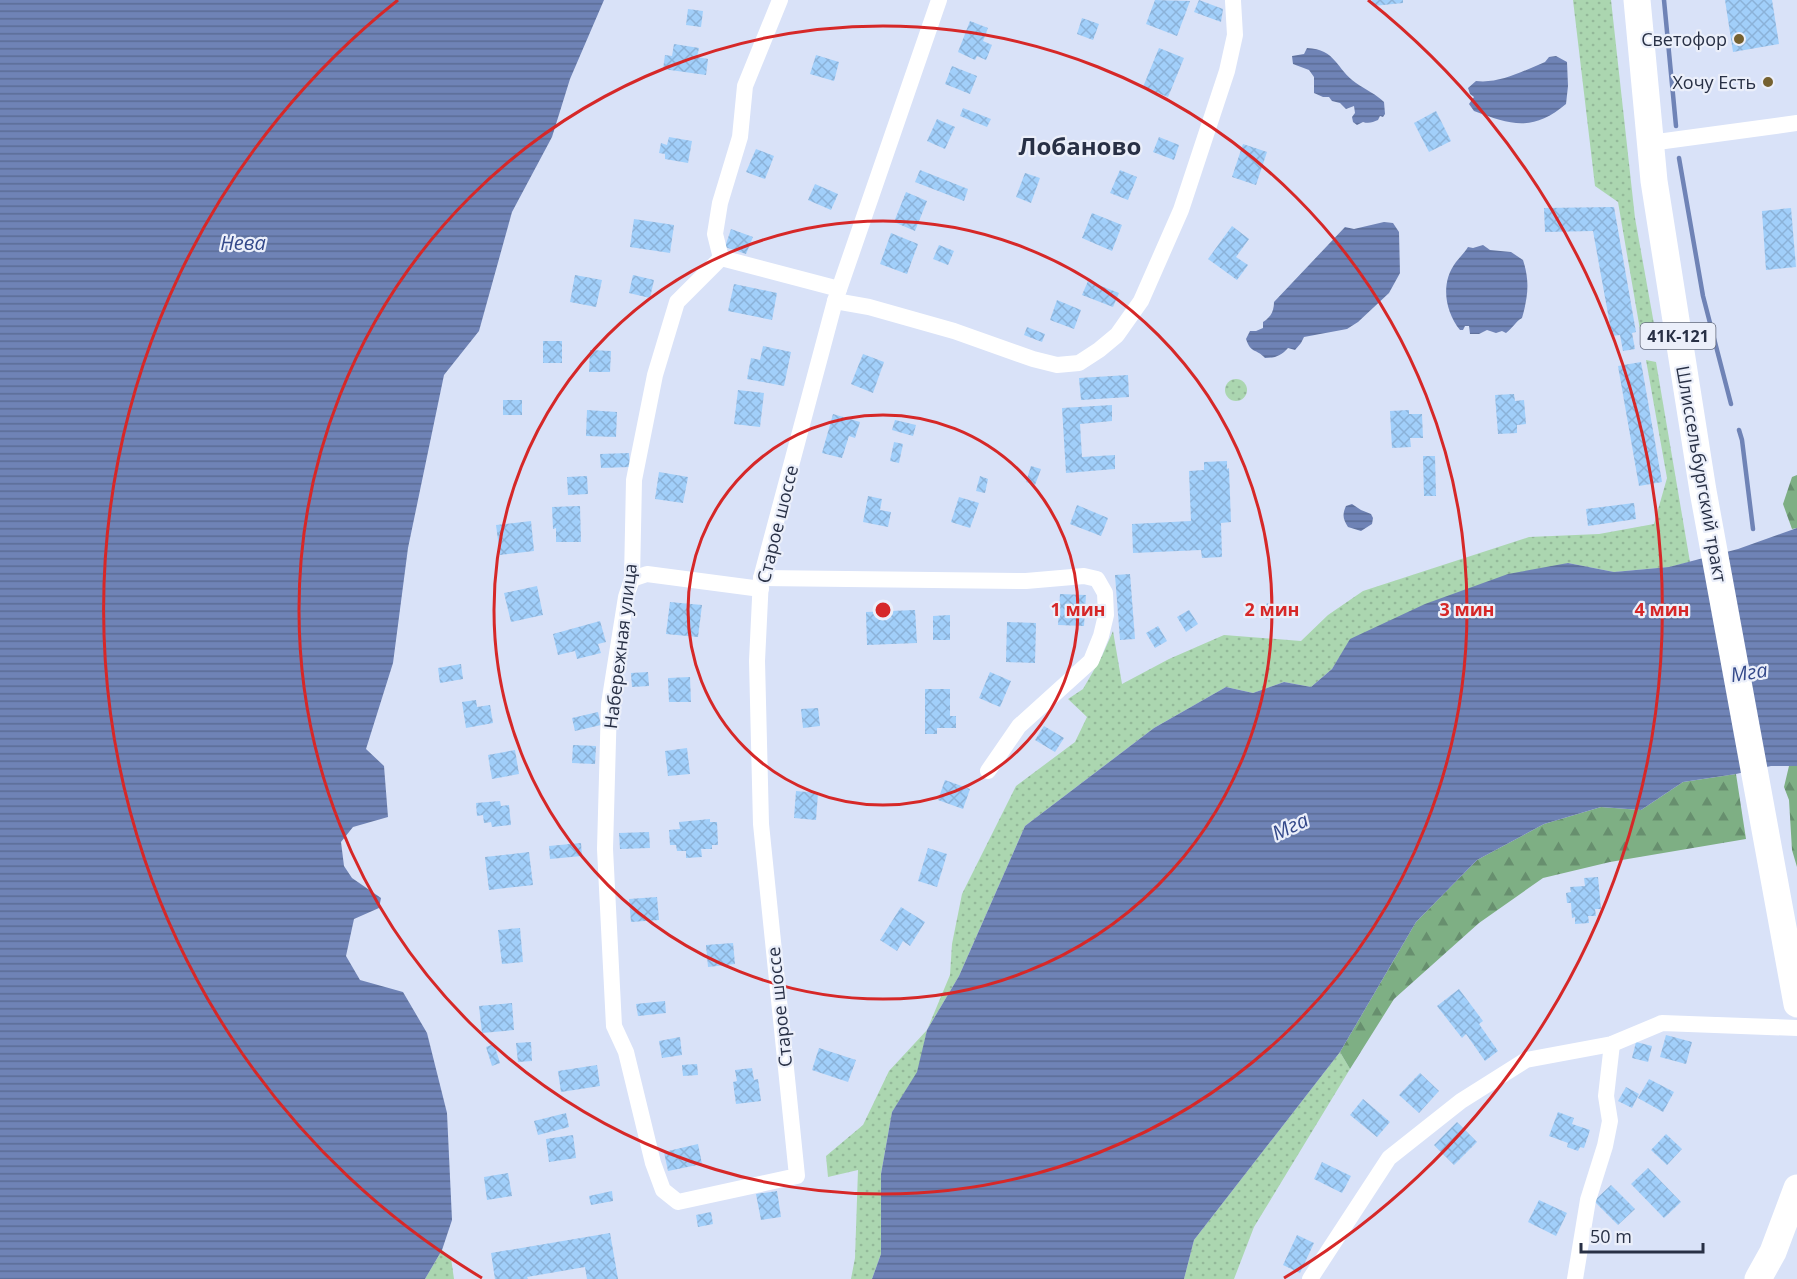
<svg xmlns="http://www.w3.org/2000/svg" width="1797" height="1279" font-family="'Open Sans',sans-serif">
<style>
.grass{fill:url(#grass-dots)}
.forest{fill:url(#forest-firs)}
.water{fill:url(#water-rules)}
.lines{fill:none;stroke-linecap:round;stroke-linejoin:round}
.stream{stroke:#6f83b6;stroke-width:4.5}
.building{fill:url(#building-cross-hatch)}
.minor{stroke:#fff;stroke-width:16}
.primary{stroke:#fff;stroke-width:27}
.ring{fill:none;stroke:#d62828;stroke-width:3}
.poi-dot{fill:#756130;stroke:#ebeffa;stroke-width:2}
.labels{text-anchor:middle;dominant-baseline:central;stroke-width:4.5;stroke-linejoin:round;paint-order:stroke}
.shield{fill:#ebeffa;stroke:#62697b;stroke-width:1.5}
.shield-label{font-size:16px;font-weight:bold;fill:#283045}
.poi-label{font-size:18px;fill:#283045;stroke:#ebeffa;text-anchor:end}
.street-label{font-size:18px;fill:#283045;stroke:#ebeffa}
.water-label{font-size:20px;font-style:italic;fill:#34498a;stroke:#ebeffa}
.district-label{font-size:24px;font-weight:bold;fill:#283045;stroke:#ebeffa}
.centre{fill:#d62828;stroke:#ebeffa;stroke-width:3}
.ring-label{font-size:18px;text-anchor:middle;font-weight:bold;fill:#d62828;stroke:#ebeffa;stroke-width:4.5;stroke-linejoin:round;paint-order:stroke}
</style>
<defs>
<pattern id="grass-dots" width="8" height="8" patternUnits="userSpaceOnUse" patternTransform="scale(1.5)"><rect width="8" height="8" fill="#abd6b0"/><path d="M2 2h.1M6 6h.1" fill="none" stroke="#93b899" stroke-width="1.8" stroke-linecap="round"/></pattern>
<pattern id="forest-firs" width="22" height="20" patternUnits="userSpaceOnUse" patternTransform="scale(1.5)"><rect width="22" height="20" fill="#7eaf84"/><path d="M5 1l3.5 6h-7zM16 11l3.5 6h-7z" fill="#678f6e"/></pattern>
<pattern id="water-rules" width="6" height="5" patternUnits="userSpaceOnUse" patternTransform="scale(1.5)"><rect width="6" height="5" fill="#6f83b6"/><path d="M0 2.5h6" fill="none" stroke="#5b6c96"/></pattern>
<pattern id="building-cross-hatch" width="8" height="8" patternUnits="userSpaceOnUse" patternTransform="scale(1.5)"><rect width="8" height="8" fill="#a1cffa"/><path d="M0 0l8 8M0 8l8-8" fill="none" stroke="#8bb2d8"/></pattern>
</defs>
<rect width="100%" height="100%" fill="#d9e2f8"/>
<!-- grass -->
<g class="grass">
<path d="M1573 0H1611L1635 218 1654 324 1653 342 1643 347 1618 202 1595 186Z"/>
<path d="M1646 360 1656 362 1690 562 1669 567 1614 572 1568 563 1351 639 1332 669 1311 687 1284 682 1253 693 1226 687 1154 728 1025 826 959 976 927 1030 918 1072 892 1112 881 1174V1254L872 1279H851L855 1258 858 1170 828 1177 826 1156 863 1125 889 1071 927 1030 950 975 952 944 962 894 1016 786 1075 742 1087 717 1068 699 1083 689 1102 656 1113 631 1122 684 1169 659 1224 635 1301 641 1328 615 1363 591 1529 537 1599 534 1654 524 1667 478Z"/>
<circle cx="1236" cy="390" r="11"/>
<path d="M1340 1052 1350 1069 1254 1227 1234 1279H1184L1194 1240Z"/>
<path d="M442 1250 451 1258 454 1279H425Z"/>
</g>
<!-- forest -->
<g class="forest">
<path d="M1797 475V528L1792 529 1783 504 1792 477Z"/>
<path d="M1789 766H1797V867L1792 850 1789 800 1784 787Z"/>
<path d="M1736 774 1746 839 1610 862 1543 878 1479 923 1394 999 1350 1069 1340 1052 1416 922 1477 860 1544 824 1601 807 1641 810 1683 782Z"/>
</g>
<!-- water -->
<g class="water">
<path d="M0 0H604L570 79 552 137 512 212 479 331 444 375 408 548 393 663 366 749 384 766 388 817 353 827 341 842 344 866 352 878 381 898 379 908 354 919 346 956 360 980 403 992 427 1033 447 1113 452 1220 442 1250 425 1279H0Z"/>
<path d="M1307 48C1336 49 1336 69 1356 83 1366 90 1376 94 1384 102L1385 114 1383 117 1380 116 1378 120C1373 122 1369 124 1363 122L1357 125 1353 122 1352 117 1355 113 1354 106 1346 109 1340 103 1332 101 1329 97H1323L1314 93V77L1309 70 1293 64 1292 56 1304 54Z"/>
<path d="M1556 56 1567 62 1568 86 1566 104C1533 132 1511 125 1474 111L1469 104 1474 97 1470 94 1468 88 1476 81C1499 84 1523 71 1545 62L1549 57Z"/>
<path d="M1384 222 1393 223 1399 232 1400 273 1389 293 1358 322 1347 329 1304 337 1301 343 1295 350 1288 348C1281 356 1275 358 1265 358 1256 348 1251 354 1246 339L1250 331H1256L1263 328V322C1271 317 1274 311 1274 302L1345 227 1354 229Z"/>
<path d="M1483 245 1490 250 1511 252 1523 260C1530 281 1528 297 1522 318 1515 322 1513 328 1506 333L1502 331 1496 333 1487 330 1479 334H1470L1469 326H1465L1463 330H1460C1445 311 1440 283 1456 262 1460 257 1465 252 1468 247L1473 248Z"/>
<path d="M1352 504 1361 510 1371 514 1373 518 1372 524 1361 531 1348 527C1343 519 1342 515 1346 506Z"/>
<path d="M1797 528V766H1771L1736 774 1683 782 1641 810 1601 807 1544 824 1477 860 1416 922 1340 1052 1194 1240 1184 1279H872L881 1254V1174L892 1112 917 1072 927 1030 959 976 1025 826 1154 728 1226 687 1253 693 1284 682 1311 687 1332 669 1350 639 1425 604 1508 574 1568 563 1614 572 1669 567 1738 549Z"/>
</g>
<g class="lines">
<!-- stream -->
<g class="stream">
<path d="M1664 0 1676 126"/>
<path d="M1679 158 1703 296 1731 404"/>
<path d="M1739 430 1742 440 1753 529"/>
</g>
</g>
<!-- building -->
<g class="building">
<path d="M1155 0 1190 1 1177 36 1146 24Z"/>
<path d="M1199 0 1223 9 1221 22 1194 12Z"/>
<path d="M1372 0H1403V3L1373 6Z"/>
<path d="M1725 0H1772L1779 44 1733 52Z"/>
<path d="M688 9 703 11 701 27 686 25Z"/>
<path d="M1082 18 1099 24 1093 40 1077 34Z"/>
<path d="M970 21 988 28 983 41 992 45 986 60 977 56 975 60 958 52Z"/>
<path d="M674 44 699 48 697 57 708 59 706 75 663 69 665 55 672 56Z"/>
<path d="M1159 48 1184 58 1168 97 1143 87Z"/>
<path d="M816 55 839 62 834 81 810 74Z"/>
<path d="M952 66 977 76 970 94 945 84Z"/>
<path d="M963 108 991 119 987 127 960 116Z"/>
<path d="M1436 111 1451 141 1429 152 1414 123Z"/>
<path d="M937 119 955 127 945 149 927 141Z"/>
<path d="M669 137 692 141 688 163 665 159V154L659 153 661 143 667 145Z"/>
<path d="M1159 137 1179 145 1174 160 1153 152Z"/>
<path d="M1243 144 1267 152 1256 185 1232 177Z"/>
<path d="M756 149 774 156 765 179 746 172Z"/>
<path d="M920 170 968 189 964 201 915 182Z"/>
<path d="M1120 170 1137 177 1128 200 1110 193Z"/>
<path d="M1025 173 1040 178 1031 203 1016 197Z"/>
<path d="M815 184 838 194 831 210 808 200Z"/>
<path d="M906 192 927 201 915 231 894 222Z"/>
<path d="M1614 207 1636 332 1632 333 1635 349 1623 351 1620 335 1612 336 1593 231 1545 232 1544 208Z"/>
<path d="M1791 208 1796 267 1766 270 1762 211Z"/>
<path d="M1092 213 1122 225 1112 251 1082 238Z"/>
<path d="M634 219 674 225 670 253 630 247Z"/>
<path d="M1232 226 1249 239 1236 257 1248 265 1237 280 1208 259Z"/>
<path d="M731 229 753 237 746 254 725 247Z"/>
<path d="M891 233 918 244 907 274 880 264Z"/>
<path d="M939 245 954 251 948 265 933 259Z"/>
<path d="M575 275 602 280 596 307 570 302Z"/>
<path d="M633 275 654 280 650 298 629 293Z"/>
<path d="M1088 281 1119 293 1113 307 1082 295Z"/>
<path d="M734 284 777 293 772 320 728 311Z"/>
<path d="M1057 300 1081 310 1074 329 1050 320Z"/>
<path d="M1027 327 1045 334 1042 342 1024 335Z"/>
<rect x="543" y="341" width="19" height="22"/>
<path d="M763 346 791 352 784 386 747 379 751 358 760 360Z"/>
<path d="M590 350 611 351 610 372H589Z"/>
<path d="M863 354 884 362 873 393 851 384Z"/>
<path d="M1641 362 1662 482 1639 486 1618 366Z"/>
<path d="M1128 375 1129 397 1081 400 1079 378Z"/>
<path d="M738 390 764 393 760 427 734 424Z"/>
<path d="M1514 394 1515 401 1524 400 1526 424 1517 425V433L1498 434 1495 395Z"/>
<rect x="503" y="400" width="19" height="15"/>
<path d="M1112 405V421L1080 424 1082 457 1115 455V469L1066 473 1062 408Z"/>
<path d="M587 410 617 412 616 437 586 436Z"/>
<path d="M1409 410V414H1422L1423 438H1410L1411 447 1392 448 1390 411Z"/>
<path d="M833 414 860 422 855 438 849 436 842 458 822 453Z"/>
<path d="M895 420 916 425 913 436 892 430Z"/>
<path d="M894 442 903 444 899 463 890 461Z"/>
<path d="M629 453 630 467 601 468 600 454Z"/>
<path d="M1423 456H1435L1436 496H1424Z"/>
<path d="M1227 461V469L1229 468 1231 522 1221 523 1222 557 1202 558 1201 550 1133 553 1132 524 1191 521 1189 471 1204 470V462Z"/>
<path d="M1031 466 1041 469 1035 485 1026 482Z"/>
<path d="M659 472 688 477 683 503 655 499Z"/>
<path d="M587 476 588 494 568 495 567 477Z"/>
<path d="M980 476 988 479 985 493 976 491Z"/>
<path d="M868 496 882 499 880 510 891 512 888 527 863 522Z"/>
<path d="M959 497 979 503 970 528 951 522Z"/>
<path d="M1634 503 1636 519 1588 526 1586 509Z"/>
<path d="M1077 505 1108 518 1101 536 1070 524Z"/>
<path d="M580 506 581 542H556V528L553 529 552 507Z"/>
<path d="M531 521 534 551 500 555 496 525Z"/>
<path d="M1130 574 1135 639 1120 640 1115 575Z"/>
<path d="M537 586 543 615 511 622 504 593Z"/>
<path d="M1060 594 1086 595 1084 626 1058 625Z"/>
<path d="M670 602 702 605 698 637 666 634Z"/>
<path d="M1268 603 1273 616 1266 619 1261 606Z"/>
<path d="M915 610 917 643 867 645 866 612Z"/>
<path d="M1189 610 1198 624 1186 632 1177 617Z"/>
<path d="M950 615V640H933V616Z"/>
<path d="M600 621 606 642 598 644 601 653 577 659 575 651 558 655 553 634Z"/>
<path d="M1007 622 1036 623 1035 663 1006 662Z"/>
<path d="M1158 626 1167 641 1155 648 1146 633Z"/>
<path d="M461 664 463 679 440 683 438 668Z"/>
<path d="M648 672 649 686 632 687 631 673Z"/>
<path d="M990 672 1011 681 1000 707 979 698Z"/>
<path d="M690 677 691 702H669L668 678Z"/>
<path d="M925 689H950V716H956V728H937V734H925Z"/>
<path d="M476 700 477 707 490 705 493 723 466 728 462 702Z"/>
<path d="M818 708 820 726 803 728 801 709Z"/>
<path d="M598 712 601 725 575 731 572 718Z"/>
<path d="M1044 726 1064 738 1055 752 1035 740Z"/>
<path d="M573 745 596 746 595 764 572 763Z"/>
<path d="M687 748 690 774 668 776 665 751Z"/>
<path d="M515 750 519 774 492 779 488 755Z"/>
<path d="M945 780 970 789 963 809 938 800Z"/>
<path d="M796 791 818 793 816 820 794 818Z"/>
<path d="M500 801 501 806 509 805 511 825 492 827 491 822 484 823 483 815 477 816 476 803Z"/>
<path d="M710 819V822H717L718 845H712V849H701L702 857 686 858V851H677L676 845H670L669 830 680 829 679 822Z"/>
<path d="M649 832 650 848 620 849 619 833Z"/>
<path d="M581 843 582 856 550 859 549 846Z"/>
<path d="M928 848 947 854 937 887 918 881Z"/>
<path d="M529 852 533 885 489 890 485 857Z"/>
<path d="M1598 877 1601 909H1595L1596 916H1588L1589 923 1575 924V917L1572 918 1571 903H1567L1566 893 1571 892 1570 887 1585 886 1584 878Z"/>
<path d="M657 897 659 920 631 922 629 899Z"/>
<path d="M901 907 925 922 910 946 903 941 897 951 880 940Z"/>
<path d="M520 928 523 962 502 964 498 930Z"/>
<path d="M733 943 735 964 708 967 706 945Z"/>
<path d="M1459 989 1483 1021 1479 1024 1498 1051 1485 1061 1466 1034 1462 1038 1437 1006Z"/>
<path d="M665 1001 666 1013 638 1016 636 1004Z"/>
<path d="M512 1003 514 1030 482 1033 479 1006Z"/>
<path d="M1666 1035 1692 1042 1686 1064 1660 1057Z"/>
<path d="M680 1037 682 1055 662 1058 659 1041Z"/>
<path d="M531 1042 532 1061 518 1062 516 1043Z"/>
<path d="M1636 1042 1652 1046 1648 1062 1632 1058Z"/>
<path d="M494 1044 500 1063 492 1066 486 1047Z"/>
<path d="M819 1048 856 1060 848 1082 812 1070Z"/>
<path d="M697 1064 698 1075 683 1076 682 1065Z"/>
<path d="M597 1065 600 1086 561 1092 558 1071Z"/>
<path d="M752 1068 754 1080 758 1079 761 1101 736 1104 733 1082 737 1081 735 1070Z"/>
<path d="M1420 1073 1439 1091 1419 1113 1399 1095Z"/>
<path d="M1649 1079 1674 1092 1663 1112 1638 1098Z"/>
<path d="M1626 1087 1639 1094 1632 1108 1618 1101Z"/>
<path d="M1363 1099 1390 1122 1377 1137 1350 1115Z"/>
<path d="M1558 1112 1574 1118 1572 1124 1590 1130 1584 1148 1580 1147 1578 1151 1567 1147 1568 1143 1549 1136Z"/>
<path d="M566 1113 569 1127 538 1135 534 1121Z"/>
<path d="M1457 1122 1477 1142 1454 1165 1434 1145Z"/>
<path d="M1666 1134 1682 1149 1667 1165 1651 1150Z"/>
<path d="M573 1135 576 1158 549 1162 546 1139Z"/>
<path d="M698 1144 702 1164 668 1171 664 1152Z"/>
<path d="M1322 1162 1351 1176 1342 1193 1314 1179Z"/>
<path d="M1648 1168 1681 1202 1664 1218 1631 1184Z"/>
<path d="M508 1173 512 1196 487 1200 484 1177Z"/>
<path d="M1611 1185 1635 1209 1618 1225 1594 1201Z"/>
<path d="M612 1191 613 1201 591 1205 589 1196Z"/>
<path d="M777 1191 781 1217 761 1220 756 1194Z"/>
<path d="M1539 1200 1567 1213 1556 1236 1528 1222Z"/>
<path d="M711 1212 713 1224 698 1227 696 1215Z"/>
<path d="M610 1233 618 1279H587L585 1267 527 1277 528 1279H495L491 1253Z"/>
<path d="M1297 1235 1314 1243 1300 1273 1283 1265Z"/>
</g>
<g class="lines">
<!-- minor -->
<g class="minor">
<path d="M1650 143 1797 123"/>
<path d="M721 258 677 302 655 375 634 480 632 579 626 597 609 704 605 849 614 1026 626 1052 653 1163 663 1190 678 1202 797 1176 761 824 757 661 761 578 835 301 939 0"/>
<path d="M721 258 715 234 720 203 740 137 745 86 780 0"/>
<path d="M721 258 839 289"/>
<path d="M835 301 869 307 954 331 1033 359 1057 365 1079 363 1099 350 1117 335 1141 301 1181 210 1227 71 1235 35 1233 1"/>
<path d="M761 578 1026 581 1084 576 1097 579 1105 593 1106 615 1101 636 1091 661 1019 726 988 771"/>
<path d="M632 579 647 574 761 589"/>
<path d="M1310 1279 1389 1158 1461 1101 1526 1060 1612 1044 1662 1023 1797 1028"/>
<path d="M1575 1279 1588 1200 1605 1146 1610 1121 1606 1096 1612 1044"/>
</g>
<!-- primary -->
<g class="primary">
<path d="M1637 0 1654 181 1703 491 1797 1004"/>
<path d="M1758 1279 1773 1252 1797 1188"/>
</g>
</g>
<!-- distance rings -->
<g class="ring">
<circle cx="883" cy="610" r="195"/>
<circle cx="883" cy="610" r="389"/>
<circle cx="883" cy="610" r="584"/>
<path d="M482 1278A779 779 0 0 1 398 0M1368 0A779 779 0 0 1 1284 1278"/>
</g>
<!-- markers -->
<g class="poi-dot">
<circle cx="1739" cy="39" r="6"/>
<circle cx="1768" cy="82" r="6"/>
</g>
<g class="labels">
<!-- shield labels -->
<rect class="shield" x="1640.5" y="323" width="75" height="26" rx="4.5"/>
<g class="shield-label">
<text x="1678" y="336">41К-121</text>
</g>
<!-- poi labels -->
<g class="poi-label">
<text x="1727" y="39">Светофор</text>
<text x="1756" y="82">Хочу Есть</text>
</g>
<!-- street labels -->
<g class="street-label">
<text transform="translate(1702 474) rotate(80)">Шлиссельбургский тракт</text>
<text transform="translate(777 524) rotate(-76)">Старое шоссе</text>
<text transform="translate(620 646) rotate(-83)">Набережная улица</text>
<text transform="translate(779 1007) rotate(-96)">Старое шоссе</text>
</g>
<!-- water labels -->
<g class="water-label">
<text x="243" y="242">Нева</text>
<text transform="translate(1749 672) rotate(-9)">Мга</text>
<text transform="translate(1290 826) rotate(-25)">Мга</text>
</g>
<!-- district labels -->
<g class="district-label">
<text x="1080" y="145">Лобаново</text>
</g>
</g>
<circle cx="883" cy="610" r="9" class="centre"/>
<g class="ring-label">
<text x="1078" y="616">1 мин</text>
<text x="1272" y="616">2 мин</text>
<text x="1467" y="616">3 мин</text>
<text x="1662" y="616">4 мин</text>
</g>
<!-- scale -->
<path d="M1581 1243v9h122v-9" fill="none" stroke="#283045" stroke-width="3"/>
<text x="1590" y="1243" font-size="18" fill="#283045" stroke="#ebeffa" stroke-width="4.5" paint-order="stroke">50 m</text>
</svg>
